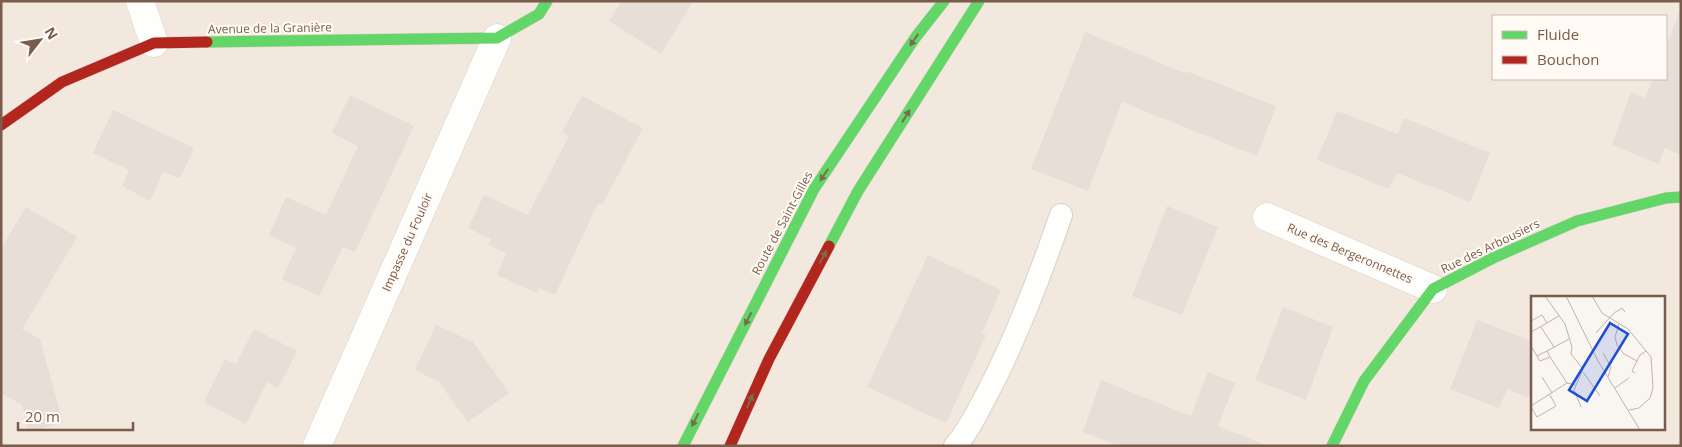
<svg xmlns="http://www.w3.org/2000/svg" width="1682" height="447" font-family="'Open Sans',sans-serif">
<style>
.residential{fill:#f2e8de;fill-rule:evenodd}
.building{fill:#e6ded7}
.lines{fill:none;stroke-linecap:round;stroke-linejoin:round}
.lane-casing{stroke:#d7d1cb;stroke-width:24}
.street-casing{stroke:#d7d1cb;stroke-width:29}
.fast-casing{stroke:#d9d2cb;stroke-width:12}
.jam-casing{stroke:#d9d2cb;stroke-width:12}
.lane{stroke:#fefefd;stroke-width:22}
.street{stroke:#fefefd;stroke-width:28}
.fast{stroke:#63d668;stroke-width:11}
.jam{stroke:#b3261e;stroke-width:11}
.oneway{fill:#776e51}
.labels{text-anchor:middle;dominant-baseline:central;stroke-width:4;stroke-linejoin:round;paint-order:stroke}
.street-label{font-size:12px;fill:#7a5c4d;stroke:#fffaf3}
.inset-road{fill:none;stroke:#c2b3aa;stroke-width:1}
.view{fill:#1d4ed8;fill-opacity:0.15;stroke:#1d4ed8;stroke-width:2.5}
.inset-edge{fill:none;stroke:#7a5c4d;stroke-width:2.5}
</style>
<rect width="100%" height="100%" fill="#f9f5f0"/>
<!-- residential -->
<path class="residential" d="M1 1H1681V446H1ZM1493 16H1666V79H1493ZM1532 297H1663V428H1532Z"/>
<!-- building -->
<g class="building">
<path d="M622 1H693L661 54 609 21Z"/>
<path d="M1679 13H1681V155L1664 148 1659 164 1612 145 1631 92 1645 98 1653 79H1666V47Z"/>
<path d="M1085 32 1185 73 1186 71 1276 106 1257 156 1122 102 1088 191 1031 169Z"/>
<path d="M350 95 414 126 355 252 343 247 319 296 282 279 296 248 269 235 286 197 326 215 358 146 332 133Z"/>
<path d="M582 96 643 128 602 205 598 203 555 295 539 288 537 293 497 275 506 253 488 245 491 239 468 228 484 195 528 215 569 136 562 132Z"/>
<path d="M113 110 194 148 180 178 163 172 150 201 122 186 129 170 93 153Z"/>
<path d="M1337 111 1398 134 1404 118 1490 153 1470 202 1397 173 1389 189 1317 160Z"/>
<path d="M1167 206 1218 227 1182 315 1132 296Z"/>
<path d="M26 207 77 237 22 329 40 339 63 423 28 432 22 405 1 393V249Z"/>
<path d="M928 255 1001 290 982 333 986 335 946 423 867 387Z"/>
<path d="M1283 307 1333 327 1306 400 1255 380Z"/>
<path d="M1477 320 1532 341V399L1507 389 1499 408 1450 389Z"/>
<path d="M436 325 473 342 509 393 468 422 439 382 415 370Z"/>
<path d="M254 329 297 351 278 388 267 382 246 424 204 402 225 359 236 364Z"/>
<path d="M1208 372 1235 383 1218 426 1263 444V446H1120L1083 432 1101 380 1191 416Z"/>
</g>
<g class="lines">
<!-- lane casing -->
<g class="lane-casing">
<path id="lane" d="M955 446C969 431 977 412 987 394 1017 337 1040 276 1061 215"/>
</g>
<!-- street casing -->
<g class="street-casing">
<g id="street">
<path d="M140 1 154 43"/>
<path d="M1267 217 1433 289"/>
<path d="M317 446 497 38"/>
</g>
</g>
<!-- fast casing -->
<g class="fast-casing">
<g id="fast">
<path d="M207 42 497 38 539 14 547 1"/>
<path d="M829 246 858 191 979 1"/>
<path d="M683 446 814 189 915 38 944 1"/>
<path d="M1332 446 1364 381 1433 289 1493 258 1577 221 1666 198 1681 197"/>
</g>
</g>
<!-- jam casing -->
<g class="jam-casing">
<g id="jam">
<path d="M1 125 62 82 154 43 207 42"/>
<path d="M730 446 769 359 829 246"/>
</g>
</g>
<!-- lane -->
<use href="#lane" class="lane"/>
<!-- street -->
<use href="#street" class="street"/>
<!-- fast -->
<use href="#fast" class="fast"/>
<!-- jam -->
<use href="#jam" class="jam"/>
</g>
<!-- one-way arrows -->
<defs><path id="oneway-solid" d="M-6-.8H1V-3.2L6.5 0L1 3.2V.8H-6Z" transform="scale(1.25)"/></defs>
<g class="oneway">
<use href="#oneway-solid" transform="translate(914 40) rotate(125)"/>
<use href="#oneway-solid" transform="translate(906 116) rotate(-58)"/>
<use href="#oneway-solid" transform="translate(824 175) rotate(124)"/>
<use href="#oneway-solid" transform="translate(823 257) rotate(-62)"/>
<use href="#oneway-solid" transform="translate(748 319) rotate(117)"/>
<use href="#oneway-solid" transform="translate(750 401) rotate(-66)"/>
<use href="#oneway-solid" transform="translate(695 420) rotate(117)"/>
</g>
<g class="labels">
<!-- street labels -->
<g class="street-label">
<text transform="translate(270 28) rotate(-1)">Avenue de la Granière</text>
<text transform="translate(782 223) rotate(-62)">Route de Saint-Gilles</text>
<text transform="translate(407 242) rotate(-66)">Impasse du Fouloir</text>
<text transform="translate(1490 246) rotate(-26)">Rue des Arbousiers</text>
<text transform="translate(1350 253) rotate(23)">Rue des Bergeronnettes</text>
</g>
</g>
<!-- overview -->
<g transform="translate(1531 296)">
<rect width="134" height="134" fill="#f9f5f0"/>
<path class="inset-road" d="M14 0 34 28 41 51 40 58 52 73 43 94 50 111M35 0 67 65 109 134M61 0 71 17 97 33 120 61 122 92 119 102 108 112 98 114M0 25 11 19 16 27M88 28 84 41 86 49 93 58 106 65M10 31 23 51M0 36 28 20M65 37 83 17 91 12 94 16M0 50 9 65 19 61 16 55 6 60M16 55 38 43M72 57 80 71 77 81M19 61 36 87 44 89M52 76 69 100M104 77 101 75 109 59 115 55M11 81 21 97M84 92 98 82M0 110 36 87M0 111 6 121 25 110 19 99"/>
<path class="view" d="M79 27 97 38 56 105 38 94Z"/>
<rect width="134" height="134" class="inset-edge"/>
</g>
<!-- border -->
<rect width="1682" height="447" fill="none" stroke="#7a5c4d" stroke-width="5"/>
<!-- legend -->
<rect x="1492" y="15" width="175" height="65" fill="#fffaf3" stroke="#cabbb1"/>
<rect x="1502" y="31" width="25" height="8" fill="#63d668" stroke="#cabbb1"/>
<text x="1537" y="40" font-size="15" fill="#7a5c4d">Fluide</text>
<rect x="1502" y="56" width="25" height="8" fill="#b3261e" stroke="#cabbb1"/>
<text x="1537" y="65" font-size="15" fill="#7a5c4d">Bouchon</text>
<!-- north arrow -->
<g transform="translate(40 40) rotate(59)" stroke="#fffaf3" stroke-width="4" paint-order="stroke">
<path d="M0-4L9 19L0 12L-9 19Z" fill="#7a5c4d"/>
<text y="-8" font-size="14" font-weight="bold" text-anchor="middle" fill="#7a5c4d">N</text>
</g>
<!-- scale -->
<path d="M18 422v8h115v-8" fill="none" stroke="#7a5c4d" stroke-width="2.5"/>
<text x="25" y="422" font-size="15" fill="#7a5c4d" stroke="#fffaf3" stroke-width="4" paint-order="stroke">20 m</text>
</svg>
